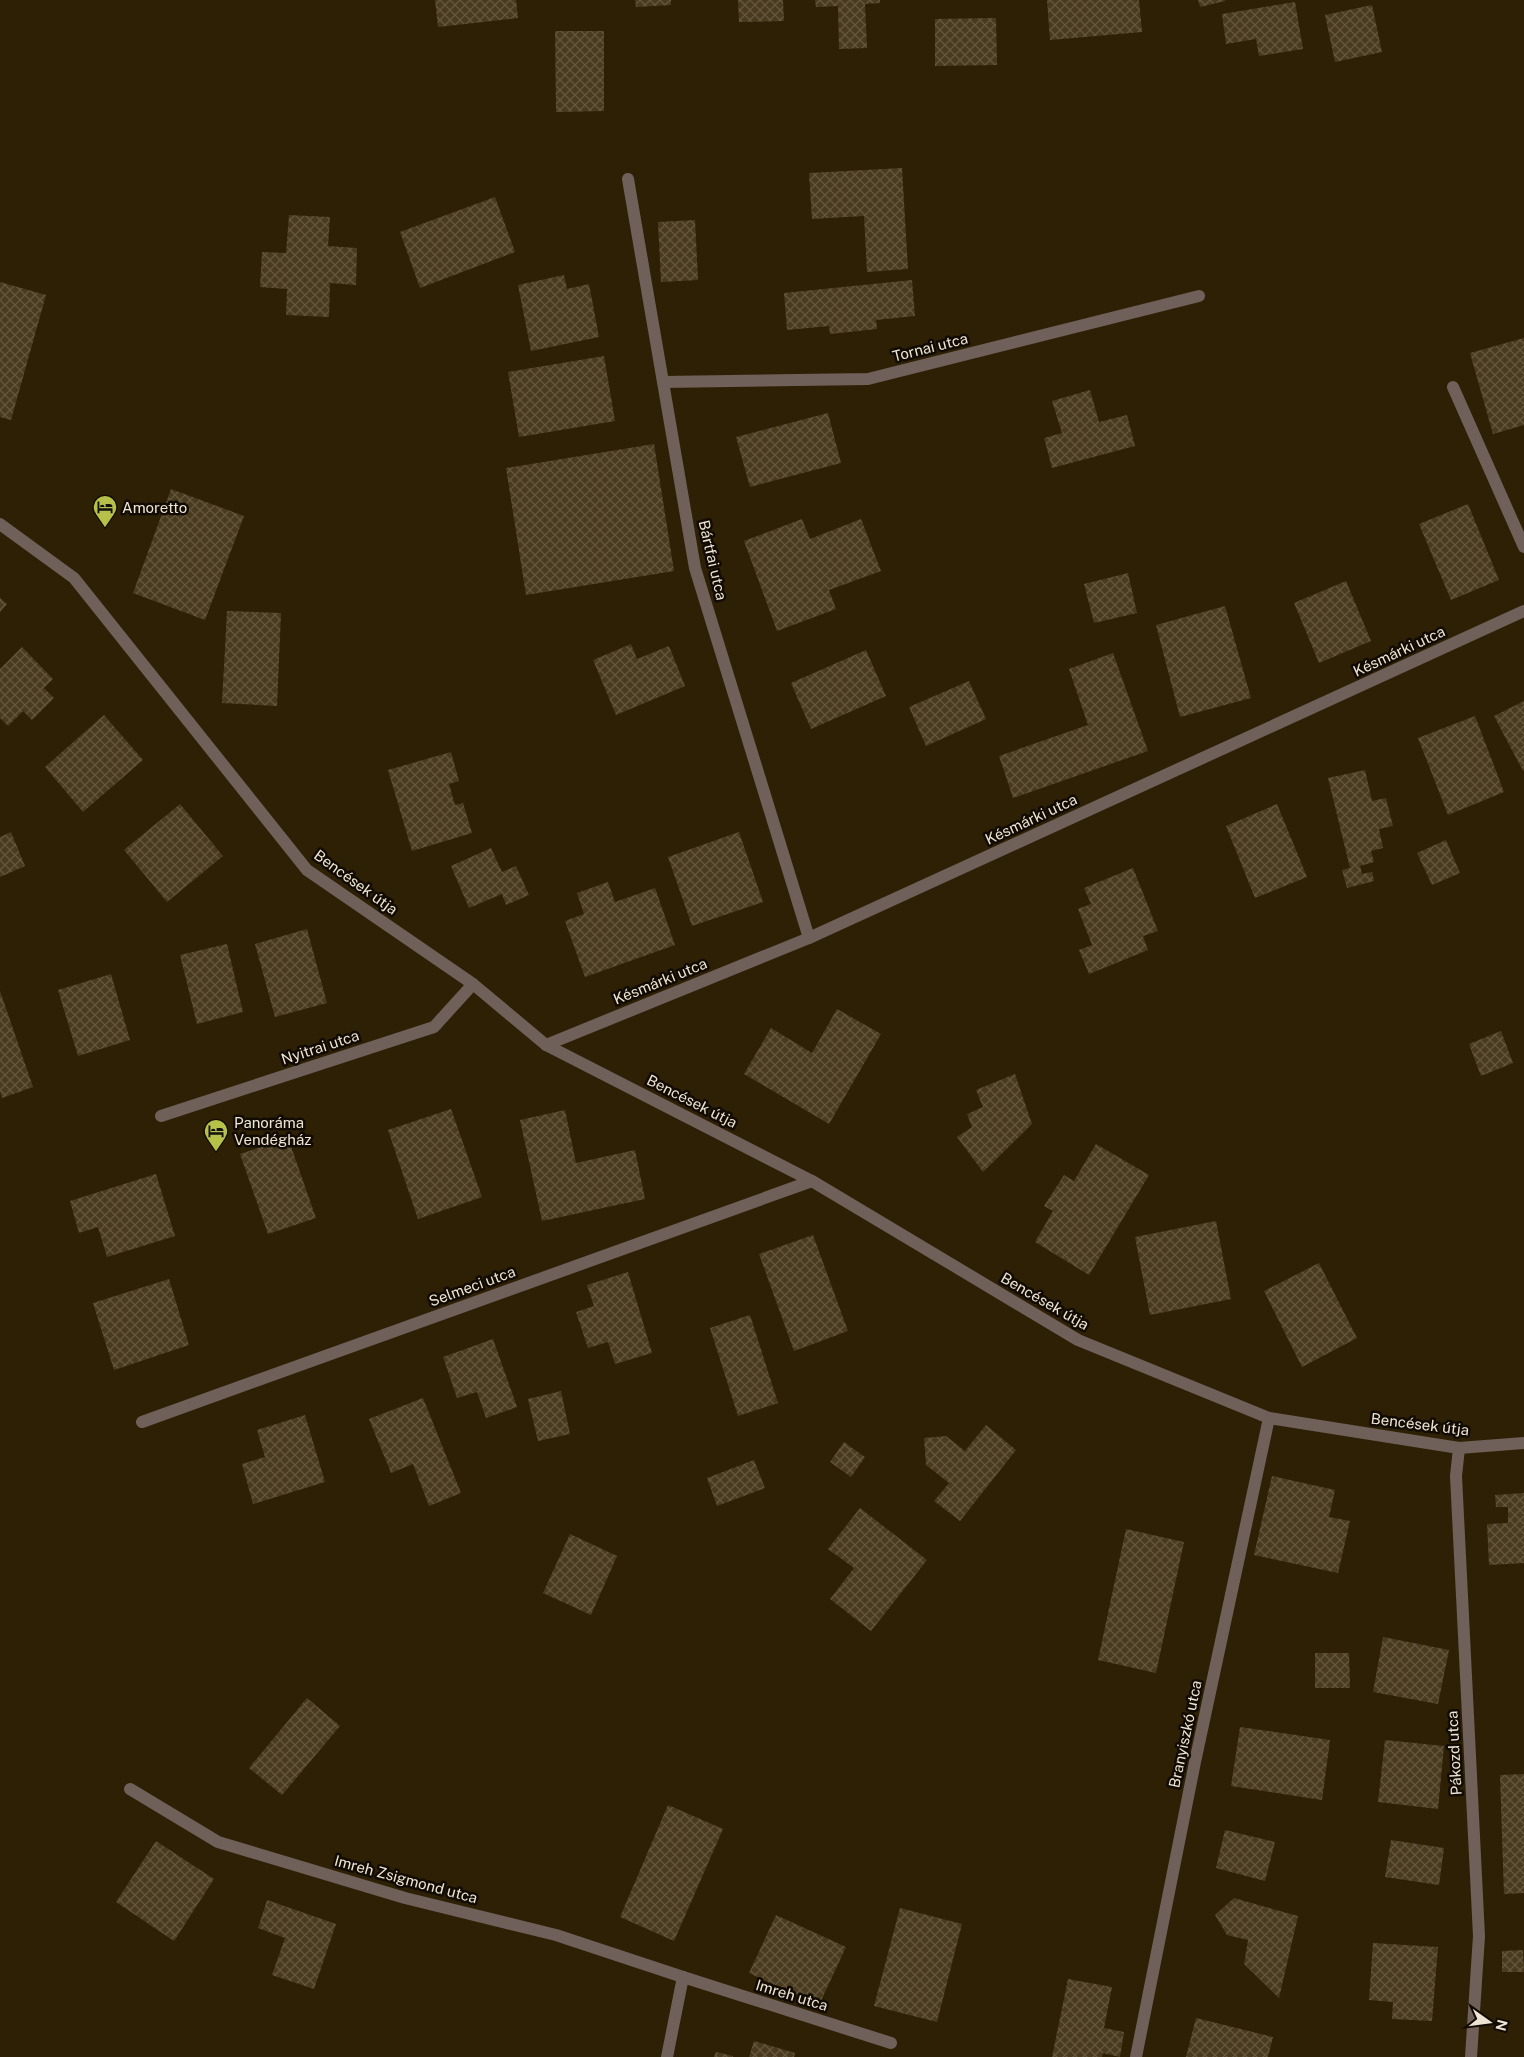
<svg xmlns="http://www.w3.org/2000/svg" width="1524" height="2057" font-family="'Public Sans',sans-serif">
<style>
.building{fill:url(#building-cross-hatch)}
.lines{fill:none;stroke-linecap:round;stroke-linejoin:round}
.minor{stroke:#6f605a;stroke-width:12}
.labels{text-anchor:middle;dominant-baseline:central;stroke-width:5;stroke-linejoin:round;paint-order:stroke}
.street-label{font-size:15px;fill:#ede4d4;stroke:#110b03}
.poi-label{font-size:15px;fill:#ede4d4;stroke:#110b03;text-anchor:start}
</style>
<defs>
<pattern id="building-cross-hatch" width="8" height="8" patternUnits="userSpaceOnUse" patternTransform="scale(1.25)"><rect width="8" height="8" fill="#4a3b1f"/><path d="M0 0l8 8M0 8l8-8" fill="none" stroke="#64573f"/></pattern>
</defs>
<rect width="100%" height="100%" fill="#2e2004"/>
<!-- building -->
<g class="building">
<path d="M435 0H516L518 18 438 27Z"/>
<path d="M635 0H671V5L636 7Z"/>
<path d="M738 0H783L784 21 739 22Z"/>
<path d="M815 0H880V3L865 4 867 48 839 49 838 6 816 7Z"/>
<path d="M1047 0H1139L1142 32 1050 40Z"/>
<path d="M1198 0H1225V1L1200 7Z"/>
<path d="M1295 2 1303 49 1259 56 1256 39 1226 44 1222 14Z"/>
<path d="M1372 5 1382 52 1335 62 1325 15Z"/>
<path d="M996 18 997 65 935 66V19Z"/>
<path d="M555 31H604V111L556 112Z"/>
<path d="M902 168 908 269 867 272 864 216 812 219 809 173Z"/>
<path d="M495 197 515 252 420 288 400 232Z"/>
<path d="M289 215 330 217 328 246 357 248 356 285 330 283 329 317 286 315 287 289 260 287 262 252 286 253Z"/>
<path d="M695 220 698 280 661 282 658 222Z"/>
<path d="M564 275 567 289 589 284 599 337 531 351 518 285Z"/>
<path d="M912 280 915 316 876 320 877 329 830 334 829 326 787 330 784 293Z"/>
<path d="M0 282 46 295 11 420 0 417Z"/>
<path d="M1524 338V425L1493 434 1470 353Z"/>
<path d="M604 356 615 421 519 437 508 372Z"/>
<path d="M1090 390 1099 422 1127 415 1135 446 1052 468 1044 438 1062 433 1052 401Z"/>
<path d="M828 413 841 463 750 487 736 437Z"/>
<path d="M654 444 674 571 526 595 506 468Z"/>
<path d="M171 489 244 516 205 620 133 593Z"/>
<path d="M1468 504 1499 580 1451 600 1419 524Z"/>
<path d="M802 519 810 539 861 519 881 571 829 590 836 609 777 631 744 541Z"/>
<path d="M1128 573 1137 613 1094 623 1084 584Z"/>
<path d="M1346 581 1371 641 1319 663 1294 603Z"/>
<path d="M0 598 7 604 0 612Z"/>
<path d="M1225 606 1251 698 1180 717 1156 625Z"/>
<path d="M227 611 281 613 277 706 222 703Z"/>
<path d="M631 644 637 659 669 646 685 686 616 715 593 660Z"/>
<path d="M22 647 53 679 44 688 54 698 32 720 23 711 8 726 0 718V669Z"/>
<path d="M866 650 886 696 811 729 791 683Z"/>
<path d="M1113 653 1148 751 1013 798 999 756 1088 725 1069 669Z"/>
<path d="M969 681 986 719 926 746 909 707Z"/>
<path d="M1524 701V770L1523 771 1494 716Z"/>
<path d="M104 715 143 760 83 812 45 767Z"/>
<path d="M1475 716 1504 792 1448 815 1418 738Z"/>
<path d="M451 752 459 781 449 784 455 805 463 803 472 833 412 851 388 770Z"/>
<path d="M1365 770 1372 801 1386 798 1393 826 1379 829 1383 848 1371 851 1374 862 1360 866 1362 874 1372 872 1374 881 1347 888 1342 870 1350 868 1328 778Z"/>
<path d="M180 804 223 856 167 902 124 850Z"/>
<path d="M1277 804 1307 877 1255 898 1226 826Z"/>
<path d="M11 832 25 866 0 877V837Z"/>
<path d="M739 832 763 902 692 926 668 857Z"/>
<path d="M1446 840 1460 873 1432 885 1417 853Z"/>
<path d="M491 848 502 872 516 866 529 895 506 905 502 894 469 908 451 866Z"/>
<path d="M1133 868 1158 931 1143 936 1148 950 1089 974 1079 950 1092 945 1078 909 1091 904 1084 888Z"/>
<path d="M608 882 615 902 655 888 675 945 585 977 565 921 584 914 577 893Z"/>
<path d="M307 929 327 1003 275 1017 255 944Z"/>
<path d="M227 944 243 1012 197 1024 180 955Z"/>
<path d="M111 974 130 1040 78 1056 58 990Z"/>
<path d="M0 991 33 1087 2 1098 0 1091Z"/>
<path d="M837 1009 881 1034 829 1124 744 1074 771 1028 812 1053Z"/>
<path d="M1501 1031 1513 1063 1481 1076 1469 1044Z"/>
<path d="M1015 1074 1032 1124 983 1172 957 1137 972 1127 967 1114 983 1107 976 1090Z"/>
<path d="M451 1109 482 1197 418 1219 388 1130Z"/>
<path d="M565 1110 576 1163 635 1150 645 1199 542 1221 520 1120Z"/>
<path d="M288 1138 316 1218 268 1234 240 1154Z"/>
<path d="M1096 1144 1149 1175 1089 1275 1035 1242 1053 1211 1044 1206 1064 1175 1074 1181Z"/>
<path d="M156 1174 175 1236 107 1257 98 1227 79 1233 70 1201Z"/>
<path d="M1216 1221 1231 1299 1150 1315 1135 1237Z"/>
<path d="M813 1235 848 1331 794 1351 759 1254Z"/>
<path d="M1319 1263 1357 1338 1302 1367 1264 1291Z"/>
<path d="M628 1272 652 1353 615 1364 608 1342 588 1348 576 1312 594 1306 587 1285Z"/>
<path d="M169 1279 189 1345 114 1370 93 1303Z"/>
<path d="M750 1315 778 1403 738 1416 710 1328Z"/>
<path d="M493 1339 517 1407 486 1418 477 1392 457 1398 443 1357Z"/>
<path d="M561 1391 570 1434 538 1441 528 1399Z"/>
<path d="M423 1398 461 1493 429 1506 413 1464 391 1473 369 1419Z"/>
<path d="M305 1415 325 1482 253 1504 242 1464 265 1457 257 1430Z"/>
<path d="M986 1425 1016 1450 960 1521 934 1501 949 1483 926 1465 924 1438 946 1436 965 1451Z"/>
<path d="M844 1442 865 1457 851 1477 830 1462Z"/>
<path d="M754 1460 765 1488 717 1506 707 1478Z"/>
<path d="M1272 1476 1335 1490 1329 1517 1350 1521 1338 1573 1254 1555Z"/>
<path d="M1524 1493V1563L1489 1565 1487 1524 1508 1523V1507H1496L1495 1495Z"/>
<path d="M860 1508 927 1560 871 1631 830 1599 854 1568 828 1549Z"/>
<path d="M1126 1529 1184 1542 1156 1673 1098 1660Z"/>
<path d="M570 1534 617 1556 591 1615 543 1593Z"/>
<path d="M1383 1637 1449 1650 1438 1704 1373 1692Z"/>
<path d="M1315 1653H1349L1350 1688H1315Z"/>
<path d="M307 1698 340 1726 282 1795 249 1768Z"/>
<path d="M1240 1727 1330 1740 1322 1800 1231 1786Z"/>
<path d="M1385 1740 1444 1746 1438 1809 1378 1802Z"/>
<path d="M1524 1774V1893L1504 1894 1500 1775Z"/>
<path d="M668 1805 723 1829 674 1941 620 1917Z"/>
<path d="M1225 1830 1275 1842 1265 1881 1216 1868Z"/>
<path d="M1391 1840 1444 1848 1439 1885 1385 1877Z"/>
<path d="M156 1841 214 1879 174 1941 116 1902Z"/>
<path d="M1234 1898 1298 1916 1279 1998 1244 1964 1248 1940 1227 1935 1215 1915Z"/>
<path d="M267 1900 336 1924 314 1989 272 1975 285 1938 258 1928Z"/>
<path d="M900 1908 962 1924 937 2022 874 2006Z"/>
<path d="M776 1915 846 1947 819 2005 749 1973Z"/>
<path d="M1373 1943 1438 1947 1432 2021 1392 2019 1393 2002 1369 2000Z"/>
<path d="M1523 1950 1524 1972H1502V1951Z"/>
<path d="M1068 1979 1112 1987 1104 2028 1124 2032 1120 2057 1103 2053 1102 2057H1052Z"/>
<path d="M1196 2018 1273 2037 1268 2057H1186Z"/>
<path d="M754 2041 795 2053 794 2057H749Z"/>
<path d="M716 2052 733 2056V2057H714Z"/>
</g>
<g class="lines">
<!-- minor -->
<g class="minor">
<path d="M628 179 695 568 809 938"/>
<path d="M663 382 868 379 1199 296"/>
<path d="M1453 387 1524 547"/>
<path d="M0 524 74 578 307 870 473 984 546 1045 812 1181 1078 1340 1269 1418 1459 1448 1524 1443"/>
<path d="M546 1045 809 938 1524 611"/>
<path d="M161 1116 434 1027 473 984"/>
<path d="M142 1422 812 1181"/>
<path d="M1459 1448 1456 1476 1479 1936 1471 2057"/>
<path d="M130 1789 218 1842 405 1898 556 1935 683 1977 891 2043"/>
<path d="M667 2057 683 1977"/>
<path d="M1136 2057 1195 1762 1269 1418"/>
</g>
</g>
<!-- icons -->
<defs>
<g id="hotel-pin" transform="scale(1.25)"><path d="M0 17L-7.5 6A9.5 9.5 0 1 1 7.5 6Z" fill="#b6c149" stroke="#110b03"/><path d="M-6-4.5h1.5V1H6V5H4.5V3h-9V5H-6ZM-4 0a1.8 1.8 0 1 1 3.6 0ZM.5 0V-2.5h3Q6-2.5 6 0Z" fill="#111"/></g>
</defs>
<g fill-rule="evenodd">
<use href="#hotel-pin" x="105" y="507"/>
<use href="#hotel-pin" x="216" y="1131"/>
</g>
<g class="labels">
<!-- street labels -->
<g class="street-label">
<text transform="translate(930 347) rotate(-14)">Tornai utca</text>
<text transform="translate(713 560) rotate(77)">Bártfai utca</text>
<text transform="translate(1399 651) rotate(-25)">Késmárki utca</text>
<text transform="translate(1031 819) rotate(-25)">Késmárki utca</text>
<text transform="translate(356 882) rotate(36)">Bencések útja</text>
<text transform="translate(660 981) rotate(-22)">Késmárki utca</text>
<text transform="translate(320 1047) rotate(-18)">Nyitrai utca</text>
<text transform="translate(692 1101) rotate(27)">Bencések útja</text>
<text transform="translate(472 1286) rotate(-20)">Selmeci utca</text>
<text transform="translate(1045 1301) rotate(30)">Bencések útja</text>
<text transform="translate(1420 1424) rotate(7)">Bencések útja</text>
<text transform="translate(1185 1734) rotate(-78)">Branyiszkó utca</text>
<text transform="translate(1454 1753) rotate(-93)">Pákozd utca</text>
<text transform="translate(406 1879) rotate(15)">Imreh Zsigmond utca</text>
<text transform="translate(792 1995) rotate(17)">Imreh utca</text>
</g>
<!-- poi labels -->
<g class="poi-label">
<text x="122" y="507">Amoretto</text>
<text x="234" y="1122">Panoráma<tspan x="234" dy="17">Vendégház</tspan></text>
</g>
</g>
<!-- north arrow -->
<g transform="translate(1489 2022) rotate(104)" stroke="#110b03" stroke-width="4" paint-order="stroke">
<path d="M0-4L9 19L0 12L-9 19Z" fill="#ede4d4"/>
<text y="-8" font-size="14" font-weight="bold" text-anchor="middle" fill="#ede4d4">N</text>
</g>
</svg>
